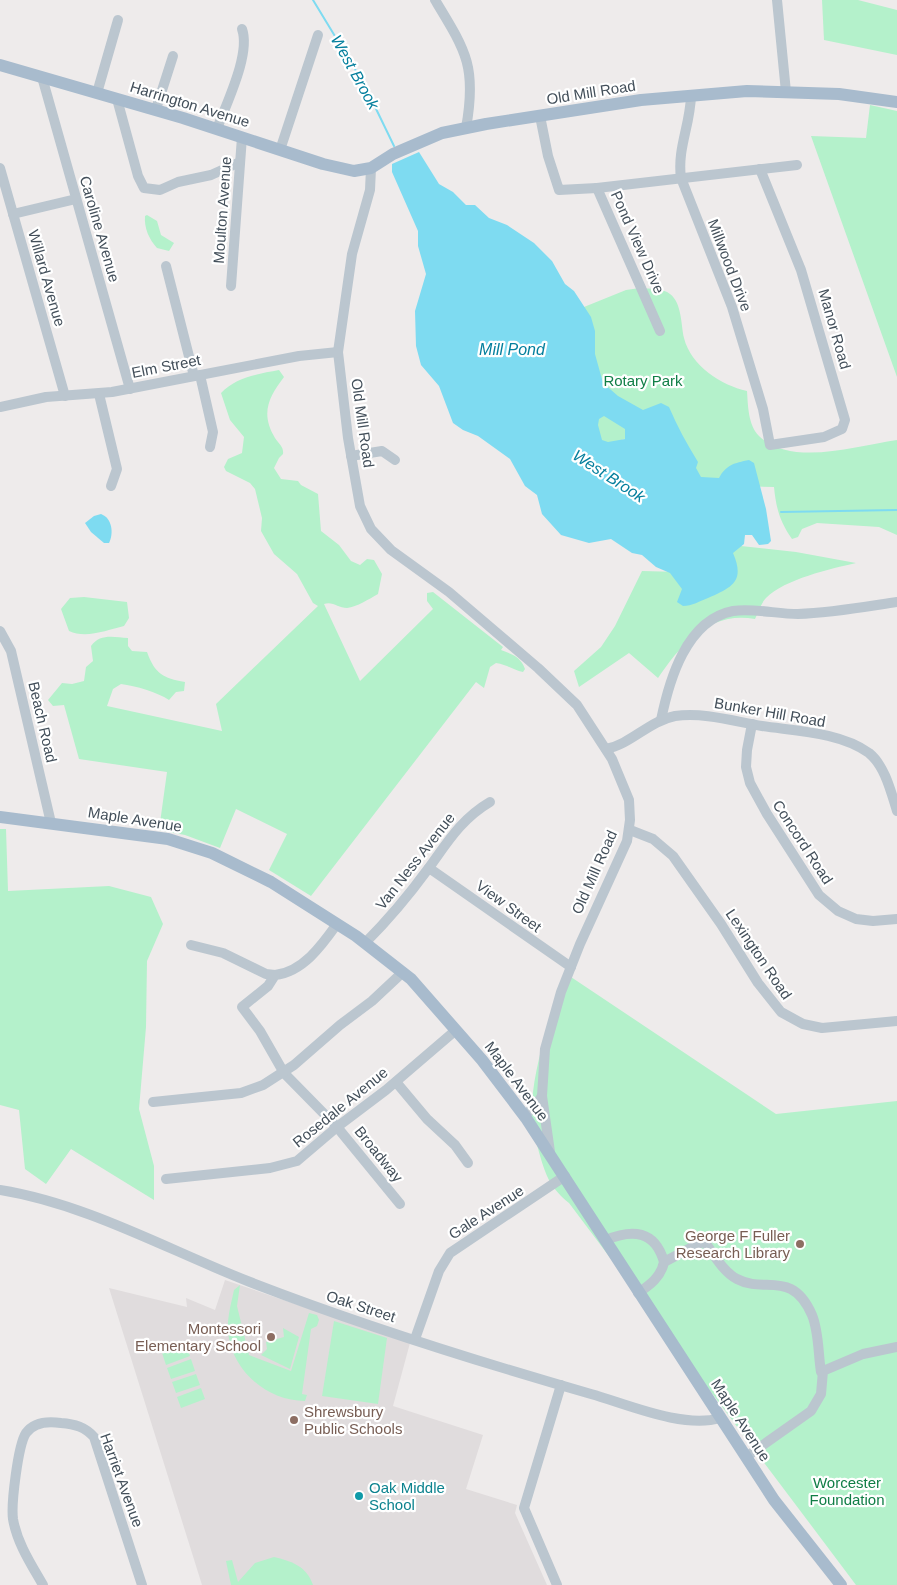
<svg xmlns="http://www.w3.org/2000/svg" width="897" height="1585" font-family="Helvetica,sans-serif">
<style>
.education{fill:#e0dcdd}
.green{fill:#b4f1cb}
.water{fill:#7edbf1;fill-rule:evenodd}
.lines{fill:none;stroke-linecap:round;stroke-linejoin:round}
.stream{stroke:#7edbf1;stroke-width:2}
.minor{stroke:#bbc6cf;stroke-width:10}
.major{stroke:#a8bbcd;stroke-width:12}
.education-dot{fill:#8d6e63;stroke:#fff;stroke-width:2}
.culture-dot{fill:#0f9aa8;stroke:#fff;stroke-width:2}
.labels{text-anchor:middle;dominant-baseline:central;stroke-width:4.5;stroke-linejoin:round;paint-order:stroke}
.street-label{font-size:15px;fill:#434f5a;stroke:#fff}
.park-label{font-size:15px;fill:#107e46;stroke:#fff}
.education-label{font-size:15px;fill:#785e54;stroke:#fff;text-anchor:end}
.culture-label{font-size:15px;fill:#0d838f;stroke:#fff;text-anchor:start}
.water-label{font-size:16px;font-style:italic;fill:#047f9d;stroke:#fff}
</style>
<rect width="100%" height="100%" fill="#eeebeb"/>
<!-- education -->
<path class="education" d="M225 1280 410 1343 393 1406 483 1435 466 1489 517 1505 515 1513 547 1585H202L109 1288 187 1307 186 1298 215 1310Z"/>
<!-- green -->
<g class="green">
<path d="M822 0H858L897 10V55L824 40Z"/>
<path d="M870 105 897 111V377L811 136 866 138Z"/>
<path d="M147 215 157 221 161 235 174 243 169 251 157 248C149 239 144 228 145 216Z"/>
<path d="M640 288C650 289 663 288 670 294 682 303 681 325 684 338 691 366 721 385 747 391 748 405 748 425 759 436 791 467 856 446 897 440V535L879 527 817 523 802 529 798 537 792 539C780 522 776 508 774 487L702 485 627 438 600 448 562 423 584 307 626 290Z"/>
<path d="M279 370 284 377C269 397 260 413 275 438 279 444 284 447 283 454L279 458 274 468 281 479 298 481 301 485 318 494 321 531 339 545 351 561 360 565 367 559 374 560 382 574 378 594C369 599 357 607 347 608 338 608 333 601 324 604L360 681 433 609 427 601V593L433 592 503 647 501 650C512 654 521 657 525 669L523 672C513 670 508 665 496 663L490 667 484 688 476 682 311 896 269 870 287 834 236 809 220 848 185 835 159 830 167 772 79 759 64 705 53 706 48 700 62 683 72 684 84 681 86 667 93 661 91 646C100 633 114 637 128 638V646L132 651 147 652C155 674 163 678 185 682L184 691 176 692 169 700C157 692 136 686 121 684L113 689 107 706 222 731 216 704 318 606 313 603 297 574 274 554 261 531 262 518 255 489 250 483 226 471 224 467 228 459 242 453 244 437 230 420 221 393C236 377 258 374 279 370Z"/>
<path d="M735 541 741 546 796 552 856 563C830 569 785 579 766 598 761 603 758 613 755 619 710 611 682 643 658 678L629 653 579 687 574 671 601 647 615 626 642 571 718 573Z"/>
<path d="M84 597 127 602 129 618 124 626C107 630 86 639 69 631L61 609 70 598Z"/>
<path d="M0 829H6L8 891 109 886 151 897 163 924 147 961 146 1027 139 1109 154 1166V1200L71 1149 46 1184 25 1169 19 1110 0 1105Z"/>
<path d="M565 973 776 1114 897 1101V1585H856L569 1203C552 1189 547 1179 541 1159 536 1141 530 1122 532 1103 535 1059 552 1015 565 973Z"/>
<path d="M240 1285 237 1306 249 1355 291 1371 309 1313 317 1315 319 1320 317 1326 311 1329 302 1394 307 1395 305 1401C267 1401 232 1371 228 1332 227 1318 231 1304 234 1290Z"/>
<path d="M334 1321 387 1338 378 1404 322 1396Z"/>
<path d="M283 1328 299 1337 290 1369 261 1355 267 1349 266 1342 284 1337Z"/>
<path d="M186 1345 190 1356 166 1365 162 1353Z"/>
<path d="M191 1359 195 1371 171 1379 167 1368Z"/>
<path d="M196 1374 200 1385 176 1393 172 1382Z"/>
<path d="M201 1388 205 1399 181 1408 177 1397Z"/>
<path d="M274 1557C291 1561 307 1566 313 1585H231L226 1561 232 1560 238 1582 255 1563Z"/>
</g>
<!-- water -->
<g class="water">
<path d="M419 152 439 184 453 192 466 205H475L489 218 507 225 534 243 552 261 565 284 574 291 591 317 595 331V354L603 383 618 396 643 410 661 403 669 407C677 426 687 444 698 462L696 468 701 477 719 478C726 465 734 463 749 460L754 463 766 509 771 541 768 544 759 545 752 535H745L744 544 733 553C745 581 733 587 708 598 700 601 692 606 683 606L677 602 682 589 670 573 656 567 642 555 632 553 611 539 589 543 561 535 542 514 537 495 525 486 510 459 478 436 463 430 453 423 439 386 421 365 416 346 415 311 426 274 418 246V231L392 172V164ZM604 416 625 429V439L608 442 602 440 598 425 599 419Z"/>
<path d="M101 514C112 518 114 533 109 543H104L91 532 85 523 94 516Z"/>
</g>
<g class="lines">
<!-- stream -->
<g class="stream">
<path d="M313 0 364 84 394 146"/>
<path d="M781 512 897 510"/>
</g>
<!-- minor -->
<g class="minor">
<path d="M435 0C466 51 477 67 466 128"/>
<path d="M777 0 786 92"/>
<path d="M42 77 130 389"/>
<path d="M97 93 118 20"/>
<path d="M691 96C690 126 677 149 681 178L732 307 763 409 770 445 824 437 842 429 845 420 801 270 760 169"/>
<path d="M117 99 138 176 144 188 160 190 178 182 211 175 240 162"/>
<path d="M156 109 173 56"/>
<path d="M540 116 548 156 559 190 597 188 660 331"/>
<path d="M217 129C226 104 251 54 242 29"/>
<path d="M280 150 318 35"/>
<path d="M0 168 65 396"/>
<path d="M371 168 370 190 352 254 338 352 348 438 360 506 371 529 391 550 449 592 538 668 577 705 612 759 629 800 630 820 627 841 580 944 561 992 545 1049 542 1096 550 1152"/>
<path d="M597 188 797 165"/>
<path d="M13 214 76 199"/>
<path d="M166 266 194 376"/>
<path d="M231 286 242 137"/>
<path d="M200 375 213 432 210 447"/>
<path d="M99 394 117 469 111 486"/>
<path d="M0 407 46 397 112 392 299 356 338 352"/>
<path d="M351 456 382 451 395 460"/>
<path d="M0 631 11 651 51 823"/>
<path d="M661 720C669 681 686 620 733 611 754 608 777 614 798 614 831 613 864 607 897 602"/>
<path d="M752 724 747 750 746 767 750 783 767 814 819 895 838 911 856 919 873 921 897 919"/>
<path d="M606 749C631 744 649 721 675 716 704 712 733 721 762 726 795 731 840 732 869 753 885 766 891 792 897 811"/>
<path d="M630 830 653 839 673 856 721 924 758 983 781 1012 803 1024 822 1028 897 1021"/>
<path d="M429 868 571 967"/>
<path d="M337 924C322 945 303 972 275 975L268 986 242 1007 260 1031 284 1073 337 1127 400 1204"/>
<path d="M365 943C388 920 409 895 428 869 447 843 461 819 490 802"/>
<path d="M191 945 223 953 266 974 275 975"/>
<path d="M396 1082 427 1119 455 1145 468 1163"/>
<path d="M153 1102 241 1093 263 1085 294 1065 340 1025 372 1001 403 972"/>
<path d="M524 1115 534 1108 542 1096"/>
<path d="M166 1179 270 1168 297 1161 337 1127 386 1090 456 1030"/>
<path d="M0 1190C87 1204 168 1250 250 1282 361 1325 476 1361 591 1394 627 1404 683 1429 720 1418"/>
<path d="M606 1240C632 1229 655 1230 664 1262 661 1277 650 1285 638 1293"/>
<path d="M664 1262 704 1241C713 1253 723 1272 737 1279 765 1294 792 1269 812 1315 819 1332 818 1353 821 1372"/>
<path d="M415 1339 439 1271 450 1253 565 1176"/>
<path d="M746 1457 811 1411 821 1394 823 1371 863 1354 897 1347"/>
<path d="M43 1585C31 1564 17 1543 13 1519 11 1504 18 1445 26 1433 34 1422 48 1421 61 1423 75 1424 85 1427 94 1437L142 1585"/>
<path d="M557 1585 524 1508 561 1385"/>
</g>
<!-- major -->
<g class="major">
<path d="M0 65 183 118 323 164 354 171 371 168 393 154 442 133 486 124 641 100 747 91 839 94 897 102"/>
<path d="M0 817 168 839 212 853 271 882 356 936 411 979 482 1060 526 1118 774 1500 841 1585"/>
</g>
</g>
<!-- markers -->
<g class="education-dot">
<circle cx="800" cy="1244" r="5"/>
<circle cx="271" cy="1337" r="5"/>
<circle cx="294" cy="1420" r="5"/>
</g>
<circle class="culture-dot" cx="359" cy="1496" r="5"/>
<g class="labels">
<!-- street labels -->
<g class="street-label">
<text transform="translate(591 92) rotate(-9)">Old Mill Road</text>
<text transform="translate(190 104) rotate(17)">Harrington Avenue</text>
<text transform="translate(222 210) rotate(-86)">Moulton Avenue</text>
<text transform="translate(100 229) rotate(74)">Caroline Avenue</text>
<text transform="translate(638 242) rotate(66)">Pond View Drive</text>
<text transform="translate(730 265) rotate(69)">Millwood Drive</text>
<text transform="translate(47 278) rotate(74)">Willard Avenue</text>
<text transform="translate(835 329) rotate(74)">Manor Road</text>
<text transform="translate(166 366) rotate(-11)">Elm Street</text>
<text transform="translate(363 423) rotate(82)">Old Mill Road</text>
<text transform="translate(770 712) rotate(10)">Bunker Hill Road</text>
<text transform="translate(43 722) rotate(77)">Beach Road</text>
<text transform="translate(135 819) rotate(9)">Maple Avenue</text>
<text transform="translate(803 842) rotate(57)">Concord Road</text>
<text transform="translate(415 861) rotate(-52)">Van Ness Avenue</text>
<text transform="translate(594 872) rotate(-66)">Old Mill Road</text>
<text transform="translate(509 906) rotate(36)">View Street</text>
<text transform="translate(759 954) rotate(56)">Lexington Road</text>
<text transform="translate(517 1081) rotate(53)">Maple Avenue</text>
<text transform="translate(340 1107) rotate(-39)">Rosedale Avenue</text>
<text transform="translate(379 1154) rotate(51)">Broadway</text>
<text transform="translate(486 1212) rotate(-33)">Gale Avenue</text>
<text transform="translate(361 1306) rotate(18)">Oak Street</text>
<text transform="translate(741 1420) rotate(57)">Maple Avenue</text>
<text transform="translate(122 1480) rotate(70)">Harriet Avenue</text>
</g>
<!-- park labels -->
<g class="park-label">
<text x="643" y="380">Rotary Park</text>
<text x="847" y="1482">Worcester<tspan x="847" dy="17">Foundation</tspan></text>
</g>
<!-- education labels -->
<g class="education-label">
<text x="790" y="1235">George F Fuller<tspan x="790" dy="17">Research Library</tspan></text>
<text x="261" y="1328">Montessori<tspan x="261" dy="17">Elementary School</tspan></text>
<text x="304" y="1411" text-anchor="start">Shrewsbury<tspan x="304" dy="17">Public Schools</tspan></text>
</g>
<!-- culture labels -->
<g class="culture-label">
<text x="369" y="1487">Oak Middle<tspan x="369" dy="17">School</tspan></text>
</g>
<!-- water labels -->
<g class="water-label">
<text transform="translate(355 72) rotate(61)">West Brook</text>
<text x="512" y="349">Mill Pond</text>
<text transform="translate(609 476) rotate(33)">West Brook</text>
</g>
</g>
</svg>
